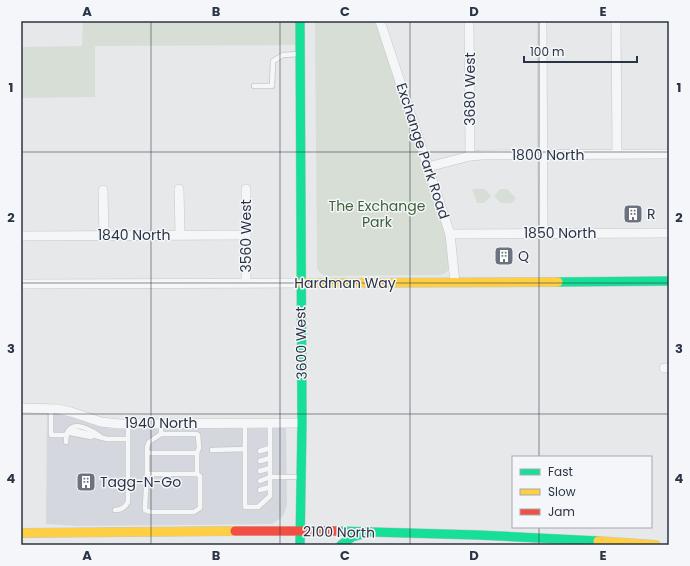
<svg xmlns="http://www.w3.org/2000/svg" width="690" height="566" font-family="Poppins,sans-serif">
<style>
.built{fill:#d4d7dd}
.green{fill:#d6ded6}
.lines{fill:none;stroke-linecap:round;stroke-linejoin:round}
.lane-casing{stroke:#c4c6c8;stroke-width:6}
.street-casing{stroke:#c4c6c8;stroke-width:10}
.fast-casing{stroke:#c4c6c8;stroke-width:10}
.slow-casing{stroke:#c4c6c8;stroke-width:10}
.jam-casing{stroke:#c4c6c8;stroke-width:10}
.lane{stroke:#f5f6f7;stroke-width:4.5}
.street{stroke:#f5f6f7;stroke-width:9}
.fast{stroke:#16e098;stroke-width:9}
.slow{stroke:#ffcf43;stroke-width:9}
.jam{stroke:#f24e42;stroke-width:9}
.grid{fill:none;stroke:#2b3445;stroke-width:1;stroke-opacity:0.55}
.labels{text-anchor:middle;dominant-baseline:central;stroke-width:3;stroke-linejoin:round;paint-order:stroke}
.street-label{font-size:14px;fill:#2b3445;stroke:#f4f6f9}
.park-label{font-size:14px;fill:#3f6138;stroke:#f4f6f9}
.poi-label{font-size:14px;fill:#2b3445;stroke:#f4f6f9;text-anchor:start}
.neatline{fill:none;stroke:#2b3445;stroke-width:1.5}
.grid-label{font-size:13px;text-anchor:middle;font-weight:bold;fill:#2b3445}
</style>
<rect width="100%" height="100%" fill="#e6e8ea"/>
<!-- built -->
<path class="built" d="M47 413H59L67 415 92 424 113 429 286 428 287 503 286 508 284 514 281 518 272 524 77 526 46 524Z"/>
<!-- green -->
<g class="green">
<path d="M83 21H296V45L95 46V97L21 98V47L82 46Z"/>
<path d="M315 21H377L445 225 450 266C448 271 446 274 440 275L325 276 320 273 317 268Z"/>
<path d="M472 189H485L491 196 484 203H477Z"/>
<path d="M500 189H507L516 198 512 203H501L494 196Z"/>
</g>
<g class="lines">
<!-- lane casing -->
<g class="lane-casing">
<g id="lane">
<path d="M254 86H272L273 61 283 55 298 54"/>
<path d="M51 408V435H66"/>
<path d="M245 423V507H258L270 496V477L260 481"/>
<path d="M270 423V477H300"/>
<path d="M67 433 71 430H73L107 439H128"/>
<path d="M67 433H71L91 437"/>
<path d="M161 434H196L198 435 199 448 197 453"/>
<path d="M66 442C66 417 87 427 100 436"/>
<path d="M212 450 245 449"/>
<path d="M260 451 270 448"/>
<path d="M147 453H197V474H147V447L149 442 161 434V423"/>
<path d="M260 461 270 458"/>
<path d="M260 471 270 468"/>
<path d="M147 474 145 506V510L151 512H194L200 508V476L197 474"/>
<path d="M260 490 270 487"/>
<path d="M115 510C121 510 125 508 128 502V424"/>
</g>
</g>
<!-- street casing -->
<g class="street-casing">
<g id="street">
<path d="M380 21 450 234 455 283"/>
<path d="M469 21 470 156"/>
<path d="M542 21 543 234"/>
<path d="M616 21 617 154"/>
<path d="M428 167 470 156 482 155 669 154"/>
<path d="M179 189 180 235"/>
<path d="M246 189V283"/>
<path d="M103 190 104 236"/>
<path d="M450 234 669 233"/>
<path d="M21 236 246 235"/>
<path d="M21 284 301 283"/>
<path d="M664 368H669"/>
<path d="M21 408 58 409 71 412 101 422 120 424 302 423"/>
</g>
</g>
<!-- fast casing -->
<g class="fast-casing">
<g id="fast">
<path d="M300 21 302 423 300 545"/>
<path d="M558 282 669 281"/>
<path d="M336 531 478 535 598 541"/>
<path d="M341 545 352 537 363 534"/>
</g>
</g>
<!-- slow casing -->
<g class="slow-casing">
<g id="slow">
<path d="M301 283 558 282"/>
<path d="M21 533 235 531"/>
<path d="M598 541 656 545"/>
</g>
</g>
<!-- jam casing -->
<g class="jam-casing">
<path id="jam" d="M235 531H336"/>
</g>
<!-- lane -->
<use href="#lane" class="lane"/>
<!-- street -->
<use href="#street" class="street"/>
<!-- fast -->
<use href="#fast" class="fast"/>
<!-- slow -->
<use href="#slow" class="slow"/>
<!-- jam -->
<use href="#jam" class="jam"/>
</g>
<!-- grid -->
<path class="grid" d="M151 21V545M280 21V545M410 21V545M539 21V457M21 152H669M21 283H669M21 414H669M539 527V545"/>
<!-- icons -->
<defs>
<g id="building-square" transform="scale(1)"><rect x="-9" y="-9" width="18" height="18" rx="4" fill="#6c737f" stroke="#f4f6f9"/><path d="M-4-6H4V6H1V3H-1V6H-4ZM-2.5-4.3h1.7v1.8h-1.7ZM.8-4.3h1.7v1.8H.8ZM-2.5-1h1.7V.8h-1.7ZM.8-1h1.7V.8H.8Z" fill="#fff"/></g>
</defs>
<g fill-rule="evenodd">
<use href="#building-square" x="633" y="214"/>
<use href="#building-square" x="504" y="256"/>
<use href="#building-square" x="86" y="482"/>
</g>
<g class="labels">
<!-- street labels -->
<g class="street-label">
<text transform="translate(470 89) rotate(-90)">3680 West</text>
<text transform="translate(423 151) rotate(72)">Exchange Park Road</text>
<text x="548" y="155">1800 North</text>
<text x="560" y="233">1850 North</text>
<text x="134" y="235">1840 North</text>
<text transform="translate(246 236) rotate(-90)">3560 West</text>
<text x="345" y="283">Hardman Way</text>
<text transform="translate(301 343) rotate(-91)">3600 West</text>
<text x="161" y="423">1940 North</text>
<text transform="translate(339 532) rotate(1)">2100 North</text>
</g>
<!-- park labels -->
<g class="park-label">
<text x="377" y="206">The Exchange<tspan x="377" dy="16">Park</tspan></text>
</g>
<!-- poi labels -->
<g class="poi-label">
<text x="647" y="214">R</text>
<text x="518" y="256">Q</text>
<text x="100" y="482">Tagg-N-Go</text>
</g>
</g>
<!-- border -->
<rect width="690" height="566" fill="none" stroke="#f4f6f9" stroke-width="44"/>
<!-- legend -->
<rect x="512" y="456" width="140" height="72" fill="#f4f6f9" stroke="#a4a8b1"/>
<rect x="520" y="469" width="20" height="6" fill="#16e098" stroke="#a4a8b1"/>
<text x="548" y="476" font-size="12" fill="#2b3445">Fast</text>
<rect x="520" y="489" width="20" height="6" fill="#ffcf43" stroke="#a4a8b1"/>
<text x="548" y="496" font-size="12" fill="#2b3445">Slow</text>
<rect x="520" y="509" width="20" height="6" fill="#f24e42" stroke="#a4a8b1"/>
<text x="548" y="516" font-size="12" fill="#2b3445">Jam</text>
<!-- scale -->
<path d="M524 56v6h113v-6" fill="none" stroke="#2b3445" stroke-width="2"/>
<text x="530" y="56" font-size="12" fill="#2b3445" stroke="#f4f6f9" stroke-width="3" paint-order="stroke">100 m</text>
<rect x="22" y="22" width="646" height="522" class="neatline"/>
<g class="grid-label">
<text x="87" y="16">A</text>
<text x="216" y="16">B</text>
<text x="345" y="16">C</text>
<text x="474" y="16">D</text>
<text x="603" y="16">E</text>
<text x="11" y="92">1</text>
<text x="679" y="92">1</text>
<text x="11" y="222">2</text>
<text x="679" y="222">2</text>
<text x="11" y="353">3</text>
<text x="679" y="353">3</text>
<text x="11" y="483">4</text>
<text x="679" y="483">4</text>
<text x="87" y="560">A</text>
<text x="216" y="560">B</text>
<text x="345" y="560">C</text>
<text x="474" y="560">D</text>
<text x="603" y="560">E</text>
</g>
</svg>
